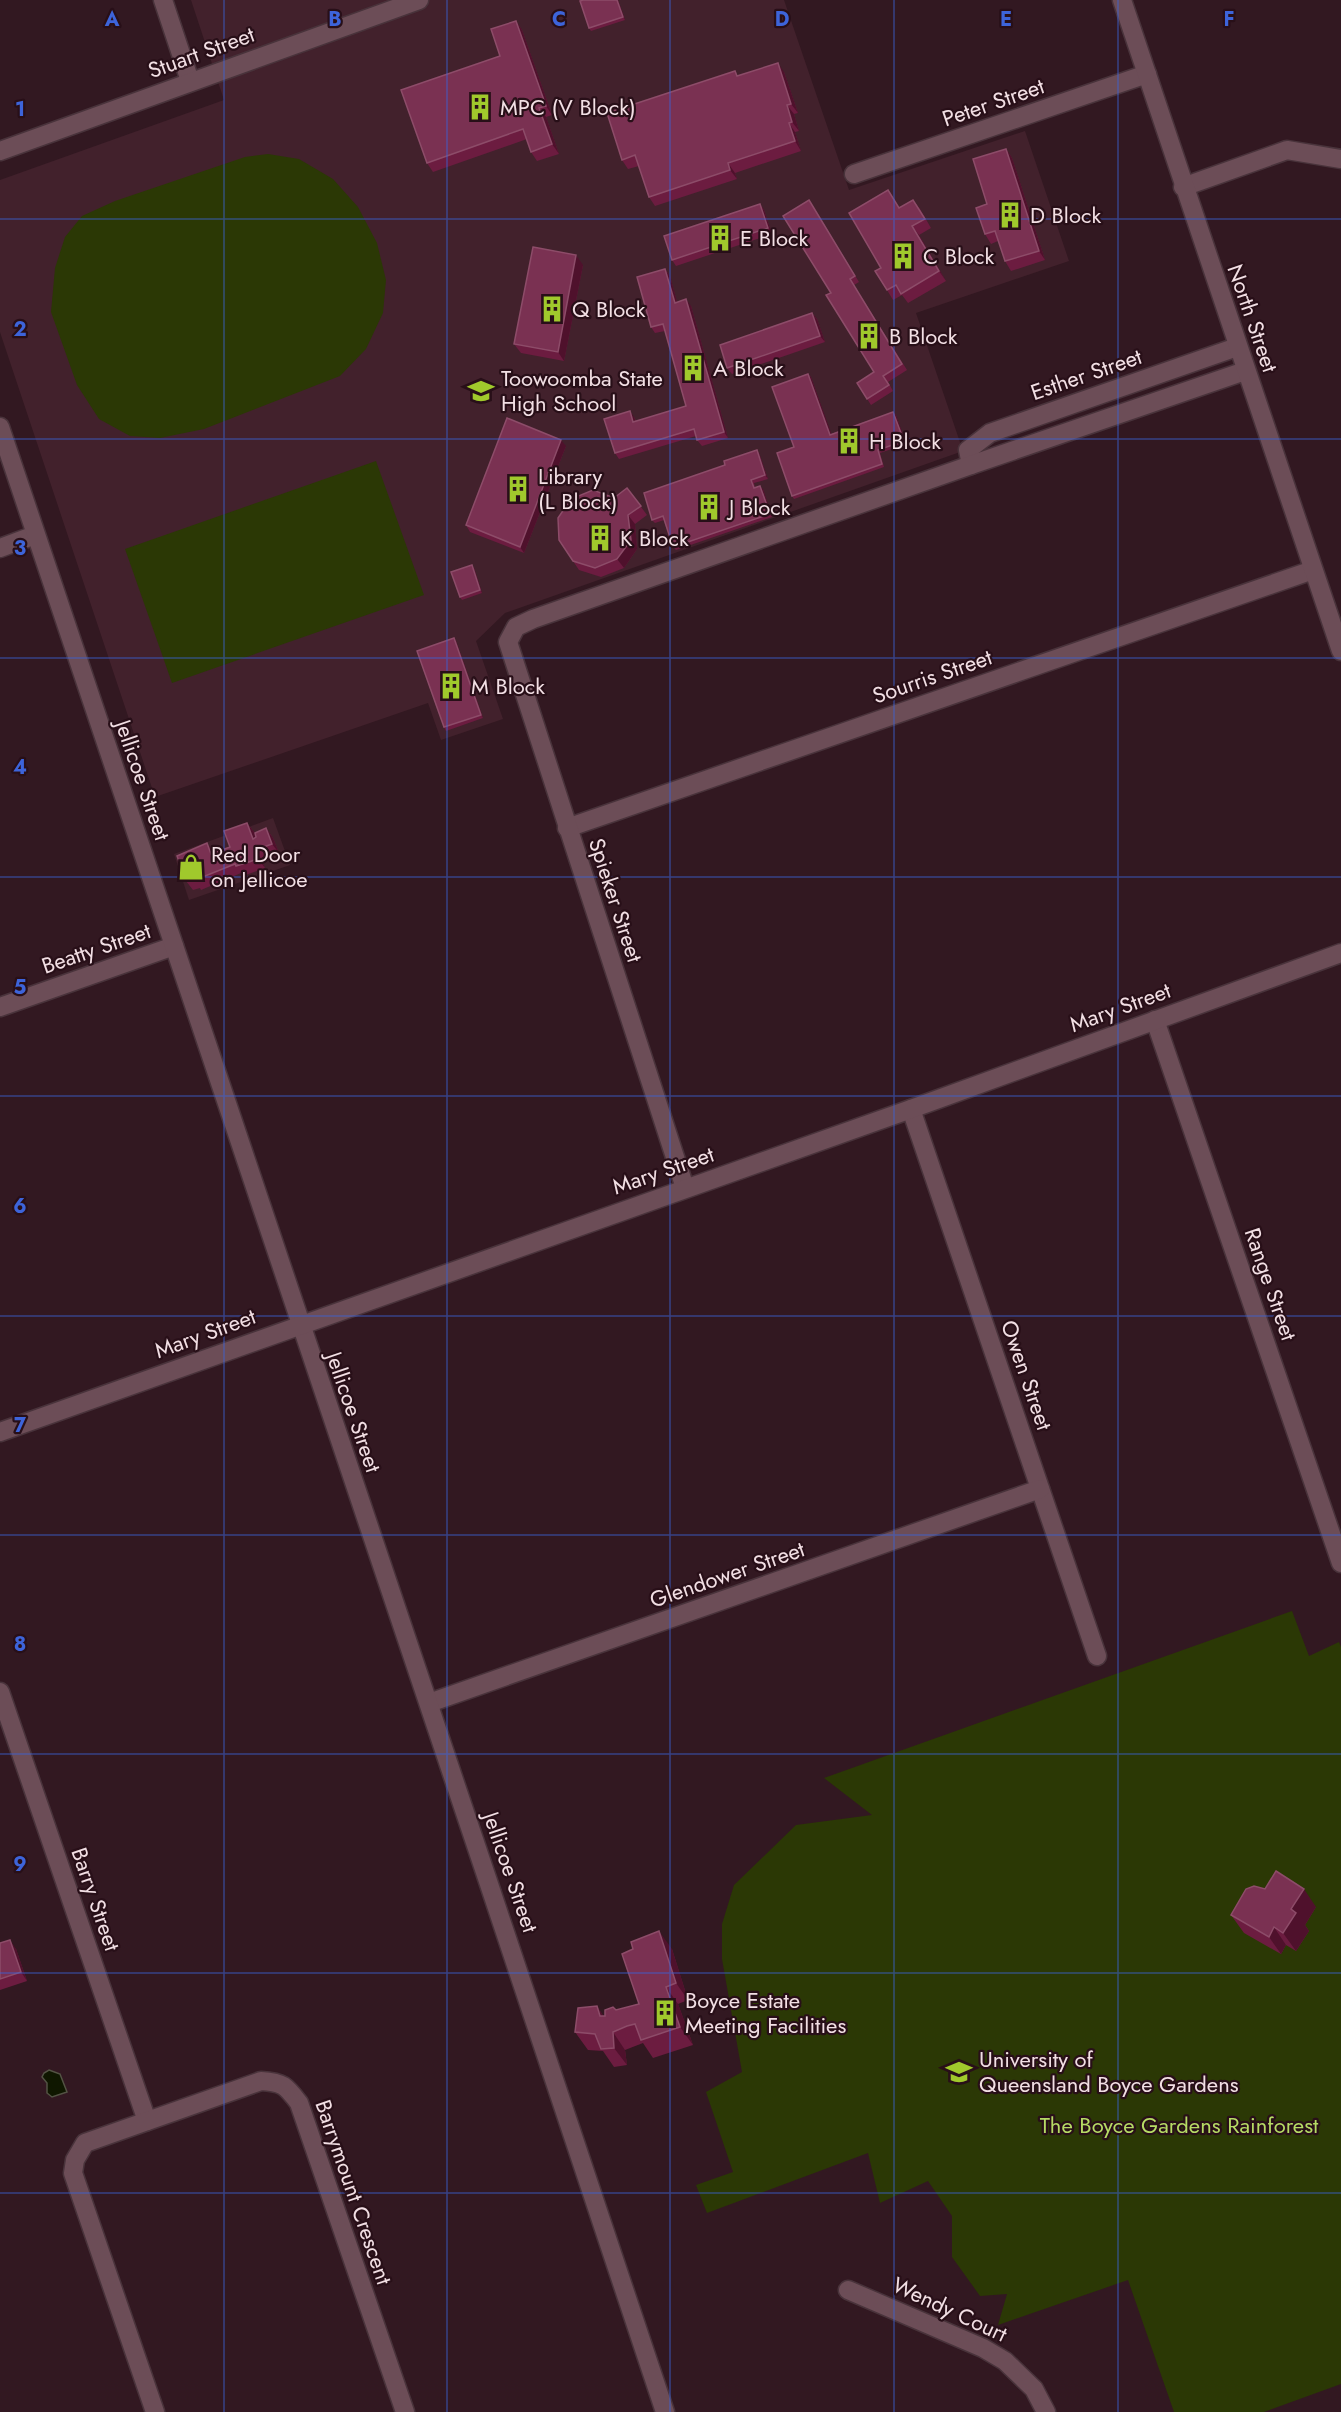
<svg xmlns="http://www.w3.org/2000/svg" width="1341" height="2412" font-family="Jost,sans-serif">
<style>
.built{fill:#42212c}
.green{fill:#2b3805}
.water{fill:#0f1700;stroke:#535344;stroke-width:1.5}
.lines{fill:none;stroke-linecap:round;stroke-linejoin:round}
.minor-casing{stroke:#49333b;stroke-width:21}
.tertiary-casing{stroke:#49333b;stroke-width:21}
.minor{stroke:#6c4d57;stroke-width:18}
.tertiary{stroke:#6c4d57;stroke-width:18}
.wall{fill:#6c1c40}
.shaded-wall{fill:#4f112c}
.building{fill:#7a3152;stroke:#8d4c69;stroke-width:1.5}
.grid{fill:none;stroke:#3d64da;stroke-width:1.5;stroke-opacity:0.55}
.labels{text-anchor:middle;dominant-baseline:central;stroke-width:4.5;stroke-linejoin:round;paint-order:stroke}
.street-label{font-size:22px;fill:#f2dfe4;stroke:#280f18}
.poi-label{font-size:22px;fill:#f2dfe4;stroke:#280f18;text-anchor:start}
.park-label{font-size:22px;fill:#b6db65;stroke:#280f18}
.grid-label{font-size:20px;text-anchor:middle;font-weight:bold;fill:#3d64da;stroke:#280f18;stroke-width:4.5;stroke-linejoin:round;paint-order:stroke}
</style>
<rect width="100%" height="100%" fill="#321821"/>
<!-- built -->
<g class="built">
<path d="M191 0H784L849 190 1025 131 1069 261 916 313 963 451 505 613 476 641 503 719 441 740 428 703 155 797 0 332V180L224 100Z"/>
<path d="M273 818 290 865 189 900 174 854Z"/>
</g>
<!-- green -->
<g class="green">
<path d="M268 154 299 159 333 179 358 207 377 243 386 280 383 313 366 349 340 376 204 429 160 438 130 436 99 419 77 385 51 312 55 268 65 237 82 216 115 201 245 157Z"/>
<path d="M376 461 424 595 172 683 125 549Z"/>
<path d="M1292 1611 1309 1656 1339 1642 1341 1647V2384L1264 2412H1174L1128 2280 998 2325 1007 2294 980 2296 952 2257V2216L928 2181 880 2203 868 2153 707 2213 696 2185 733 2172 706 2092 742 2072 722 1959V1924L734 1885 796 1825 872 1815 824 1778Z"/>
</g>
<!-- water -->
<path class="water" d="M49 2070 60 2074 67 2092 52 2097 47 2093V2083L42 2077 44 2073Z"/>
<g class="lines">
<!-- minor casing -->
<g class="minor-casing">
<g id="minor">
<path d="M163 0 190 81"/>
<path d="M854 174 1147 74"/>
<path d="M1183 187 1287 150 1341 159"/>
<path d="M971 465 968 450 990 433 1237 347"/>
<path d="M0 548 35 535"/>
<path d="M567 828 1313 570"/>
<path d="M0 1007 174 946"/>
<path d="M1155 1020 1341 1563"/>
<path d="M911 1109 1097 1656"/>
<path d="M685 1188 508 642 516 627 533 619 971 465 1245 371"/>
<path d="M0 1692 147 2121"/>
<path d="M429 1703 1040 1489"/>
<path d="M848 2290 983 2348 1005 2361 1034 2389 1046 2412"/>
<path d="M155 2412 73 2173 75 2160 85 2143 261 2081C283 2082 286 2086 299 2103L405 2412"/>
</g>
</g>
<!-- tertiary casing -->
<g class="tertiary-casing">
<g id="tertiary">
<path d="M1122 0 1341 651"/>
<path d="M0 151 419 0"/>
<path d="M0 427C216 1090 447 1749 665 2412"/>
<path d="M0 1432 911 1109 1341 953"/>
</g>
</g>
<!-- minor -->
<use href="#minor" class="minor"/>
<!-- tertiary -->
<use href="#tertiary" class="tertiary"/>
</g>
<!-- wall -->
<g class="wall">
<path d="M583 0H618L625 20 591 31 589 28Z"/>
<path d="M516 21 522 30 552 115 546 117 559 154 537 161 531 152 527 139 433 172 427 163 500 56Z"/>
<path d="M784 72 798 113 794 114 799 131 795 132 801 151 735 173 737 179 655 206 649 197 639 166 628 169 622 160 739 76Z"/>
<path d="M1006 149 1012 158 1045 260 1011 271 1005 261 998 241 991 244 985 234 987 204Z"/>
<path d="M894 199 899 208 913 200 920 209 931 228 919 235 946 281 908 303 902 295 893 300 887 290 881 268Z"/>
<path d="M760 204 764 210 772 234 676 266 672 260Z"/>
<path d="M813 206 859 282 854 285 907 370 888 382 893 391 871 405 857 383 874 372Z"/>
<path d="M583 265 564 361 521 353 514 344Z"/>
<path d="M665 269 670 276 677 302 691 306 728 438 702 446 697 440 696 436 619 459 615 453 634 417 636 421 686 406 665 331 655 333 651 327Z"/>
<path d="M812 313 817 319 825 342 732 374 727 368Z"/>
<path d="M808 374 811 377 831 434 893 412 896 415 906 444 880 453 884 467 794 499 792 496 794 447Z"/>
<path d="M566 446 524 553 470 532 466 525Z"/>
<path d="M757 450 759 453 768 479 754 483 755 488 763 489 772 517 676 550 673 547 664 520 655 523 652 520 725 465Z"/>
<path d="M627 488 647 515 635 524 637 549 624 568 601 577 579 570 559 540Z"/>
<path d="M474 568 482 593 462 600 460 597Z"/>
<path d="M454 638 456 641 483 718 446 731 444 727Z"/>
<path d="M247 823 254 832 256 838 266 828 273 838 279 853 262 860 265 868 243 876 241 873 201 890 200 888 193 890 186 881 214 853 230 847Z"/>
<path d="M1316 1907 1305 1925 1309 1931 1296 1951 1286 1945 1281 1954 1244 1933 1231 1915Z"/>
<path d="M0 1943 16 1949 27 1981 0 1990Z"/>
<path d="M672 1949 688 2000 678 2004 693 2045 653 2058 643 2043 625 2050 627 2065 614 2067 603 2051 588 2050 575 2032 616 2010 639 2004Z"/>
</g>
<!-- shaded-wall -->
<g class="shaded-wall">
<path d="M617 0H618L625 20 623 17Z"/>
<path d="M516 21 522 30 552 115 546 106Z"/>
<path d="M778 63 784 72 798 113 791 104Z"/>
<path d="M787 105 794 114 799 131 792 122Z"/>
<path d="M539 108 546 117 559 154 552 144Z"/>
<path d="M789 123 795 132 801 151 795 141Z"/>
<path d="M1006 149 1012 158 1045 260 1039 251Z"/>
<path d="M728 163 735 173 737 179 730 170Z"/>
<path d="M760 204 764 210 772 234 768 228Z"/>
<path d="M912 226 919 235 946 281 939 271Z"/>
<path d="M576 255 583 265 564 361 558 352Z"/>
<path d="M665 269 670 276 679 309 675 303Z"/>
<path d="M686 299 691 306 728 438 724 432Z"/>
<path d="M812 313 817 319 825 342 820 336Z"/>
<path d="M808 374 811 377 833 438 830 435Z"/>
<path d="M630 411 634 417 638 428 633 422Z"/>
<path d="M893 412 896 415 906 444 904 441Z"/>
<path d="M561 440 566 446 524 553 520 547Z"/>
<path d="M757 450 759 453 768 479 765 475Z"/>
<path d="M760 486 763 489 772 517 770 514Z"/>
<path d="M628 515 635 524 637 549 624 568 617 559Z"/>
<path d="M472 565 474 568 482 593 480 590Z"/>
<path d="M454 638 456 641 483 718 481 715Z"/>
<path d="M247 823 254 832 260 848 253 839Z"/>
<path d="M266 828 273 838 279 853 272 844Z"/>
<path d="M207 843 214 853 218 863 211 854Z"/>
<path d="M255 850 262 860 265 868 258 859Z"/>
<path d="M1304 1889 1316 1907 1305 1925 1309 1931 1296 1951 1283 1933 1291 1909Z"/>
<path d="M1274 1927 1286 1945 1281 1954 1269 1937Z"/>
<path d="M659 1931 672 1949 688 2000 676 1983Z"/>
<path d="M10 1940 16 1949 27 1981 21 1972Z"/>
<path d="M666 1987 678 2004 693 2045 680 2027Z"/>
<path d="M597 2006 609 2024 600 2016Z"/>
<path d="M613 2032 625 2050 627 2065 614 2048Z"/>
</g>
<!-- building -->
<g class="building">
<path d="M583 0H617L623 17 589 28 580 1Z"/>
<path d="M516 21 546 106 539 108 552 144 531 152 523 129 427 163 401 90 500 56 491 29Z"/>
<path d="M778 63 791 104 787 105 792 122 789 123 795 141 728 163 730 170 649 197 635 155 622 160 607 113 735 71 737 76Z"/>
<path d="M1006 149 1039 251 1005 261 995 231 985 234 976 208 987 204 973 159Z"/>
<path d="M888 190 899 208 913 200 925 219 912 226 939 271 901 294 896 285 887 290 875 271 881 268 849 213Z"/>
<path d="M809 200 855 276 850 279 902 364 883 376 889 385 867 399 857 383 874 372 826 295 831 293 783 216Z"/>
<path d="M760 204 768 228 672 260 664 236Z"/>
<path d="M533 247 576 255 558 352 514 344Z"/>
<path d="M665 269 675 303 686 299 724 432 697 440 694 429 615 453 604 419 630 411 633 422 686 406 663 324 651 327 637 277Z"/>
<path d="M812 313 820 336 727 368 720 345Z"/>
<path d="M808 374 830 435 893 412 904 441 878 450 882 464 792 496 777 453 794 447 772 387Z"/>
<path d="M507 418 561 440 520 547 466 525Z"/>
<path d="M757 450 765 475 751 480 754 488 760 486 770 514 673 547 663 516 652 520 644 493 725 465 724 461Z"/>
<path d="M627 488 641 506 628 515 631 540 617 559 595 568 573 561 559 540 558 518 571 499 593 490 614 498Z"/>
<path d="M472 565 480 590 460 597 451 572Z"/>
<path d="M454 638 481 715 444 727 417 651Z"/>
<path d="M247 823 253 839 256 837 255 833 266 828 272 844 255 850 258 859 236 866 235 864 195 880 194 878 186 881 177 856 207 843 211 854 230 847 224 831Z"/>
<path d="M1276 1871 1304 1889 1291 1909 1296 1913 1283 1933 1274 1927 1269 1937 1231 1915 1246 1889 1254 1886 1265 1889Z"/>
<path d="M659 1931 676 1983 666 1987 680 2027 641 2040 635 2024 627 2026 613 2032 614 2048 601 2049 595 2034 575 2032 578 2008 597 2006 600 2016H605V2010L613 2007 616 2010 639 2004 622 1954 633 1949 631 1942Z"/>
<path d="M10 1940 21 1972 0 1979V1943Z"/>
</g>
<!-- grid -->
<path class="grid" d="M224 0V2412M447 0V2412M670 0V2412M894 0V2412M1118 0V2412M0 219H1341M0 439H1341M0 658H1341M0 877H1341M0 1096H1341M0 1316H1341M0 1535H1341M0 1754H1341M0 1973H1341M0 2193H1341"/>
<!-- icons -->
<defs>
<g id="building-bare" transform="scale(2.07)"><path d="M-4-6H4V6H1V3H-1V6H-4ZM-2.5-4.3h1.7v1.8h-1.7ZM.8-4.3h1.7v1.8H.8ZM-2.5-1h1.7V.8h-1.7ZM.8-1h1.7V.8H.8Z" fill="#a0c92c" stroke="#280f18" stroke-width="2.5" paint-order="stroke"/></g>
<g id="school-bare" transform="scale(2.07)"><path d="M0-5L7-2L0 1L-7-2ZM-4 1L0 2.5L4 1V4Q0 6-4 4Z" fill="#a0c92c" stroke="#280f18" stroke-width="2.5" paint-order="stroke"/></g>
<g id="shop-bare" transform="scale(2.07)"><path d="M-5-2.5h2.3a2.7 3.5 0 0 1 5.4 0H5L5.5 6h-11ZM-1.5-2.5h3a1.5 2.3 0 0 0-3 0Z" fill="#a0c92c" stroke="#280f18" stroke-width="2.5" paint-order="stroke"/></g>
<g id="university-bare" transform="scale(2.07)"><path d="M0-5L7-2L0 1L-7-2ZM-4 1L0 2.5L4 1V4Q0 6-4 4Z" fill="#a0c92c" stroke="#280f18" stroke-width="2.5" paint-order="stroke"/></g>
</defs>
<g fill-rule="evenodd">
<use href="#building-bare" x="480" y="107"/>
<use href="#building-bare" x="1010" y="215"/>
<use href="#building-bare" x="720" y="238"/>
<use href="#building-bare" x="903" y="256"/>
<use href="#building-bare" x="552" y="309"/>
<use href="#building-bare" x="869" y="336"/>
<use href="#building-bare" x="693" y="368"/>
<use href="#school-bare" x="481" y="391"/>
<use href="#building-bare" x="849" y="441"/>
<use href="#building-bare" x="518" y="489"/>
<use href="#building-bare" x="709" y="507"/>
<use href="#building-bare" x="600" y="538"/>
<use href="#building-bare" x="451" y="686"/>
<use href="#shop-bare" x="191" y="867"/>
<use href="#building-bare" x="665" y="2013"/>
<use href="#university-bare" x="959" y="2072"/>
</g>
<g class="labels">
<!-- street labels -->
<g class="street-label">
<text transform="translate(201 52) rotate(-20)">Stuart Street</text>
<text transform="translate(993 102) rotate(-19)">Peter Street</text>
<text transform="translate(1253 318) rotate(71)">North Street</text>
<text transform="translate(1086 374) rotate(-19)">Esther Street</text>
<text transform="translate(932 676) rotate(-19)">Sourris Street</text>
<text transform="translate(143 780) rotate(71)">Jellicoe Street</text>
<text transform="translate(616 900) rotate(72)">Spieker Street</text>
<text transform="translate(96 948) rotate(-19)">Beatty Street</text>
<text transform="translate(1120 1007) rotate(-20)">Mary Street</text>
<text transform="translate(663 1170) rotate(-19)">Mary Street</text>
<text transform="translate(1271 1284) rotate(71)">Range Street</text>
<text transform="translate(205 1333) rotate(-20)">Mary Street</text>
<text transform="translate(1027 1375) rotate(71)">Owen Street</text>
<text transform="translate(354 1412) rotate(71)">Jellicoe Street</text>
<text transform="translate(727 1574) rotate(-19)">Glendower Street</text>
<text transform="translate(511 1872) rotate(71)">Jellicoe Street</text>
<text transform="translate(96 1899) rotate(71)">Barry Street</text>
<text transform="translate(354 2192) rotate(71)">Barrymount Crescent</text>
<text transform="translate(950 2309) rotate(25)">Wendy Court</text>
</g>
<!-- poi labels -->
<g class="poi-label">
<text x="500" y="107">MPC (V Block)</text>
<text x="1030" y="215">D Block</text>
<text x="740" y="238">E Block</text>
<text x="923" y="256">C Block</text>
<text x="572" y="309">Q Block</text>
<text x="889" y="336">B Block</text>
<text x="713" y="368">A Block</text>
<text x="501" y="378">Toowoomba State<tspan x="501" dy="25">High School</tspan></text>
<text x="869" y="441">H Block</text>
<text x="538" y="476">Library<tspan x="538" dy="25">(L Block)</tspan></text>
<text x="729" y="507">J Block</text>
<text x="620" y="538">K Block</text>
<text x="471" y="686">M Block</text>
<text x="211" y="854">Red Door<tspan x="211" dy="25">on Jellicoe</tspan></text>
<text x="685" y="2000">Boyce Estate<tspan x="685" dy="25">Meeting Facilities</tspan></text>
<text x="979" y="2059">University of<tspan x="979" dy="25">Queensland Boyce Gardens</tspan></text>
</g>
<!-- park labels -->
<g class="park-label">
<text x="1179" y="2125">The Boyce Gardens Rainforest</text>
</g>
</g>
<g class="grid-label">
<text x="112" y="26">A</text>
<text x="335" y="26">B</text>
<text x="559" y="26">C</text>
<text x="782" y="26">D</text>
<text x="1006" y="26">E</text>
<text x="1229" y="26">F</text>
<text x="20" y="116">1</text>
<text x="20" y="336">2</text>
<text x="20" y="555">3</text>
<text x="20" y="774">4</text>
<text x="20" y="994">5</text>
<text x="20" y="1213">6</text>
<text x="20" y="1432">7</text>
<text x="20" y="1651">8</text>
<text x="20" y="1871">9</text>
</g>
</svg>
